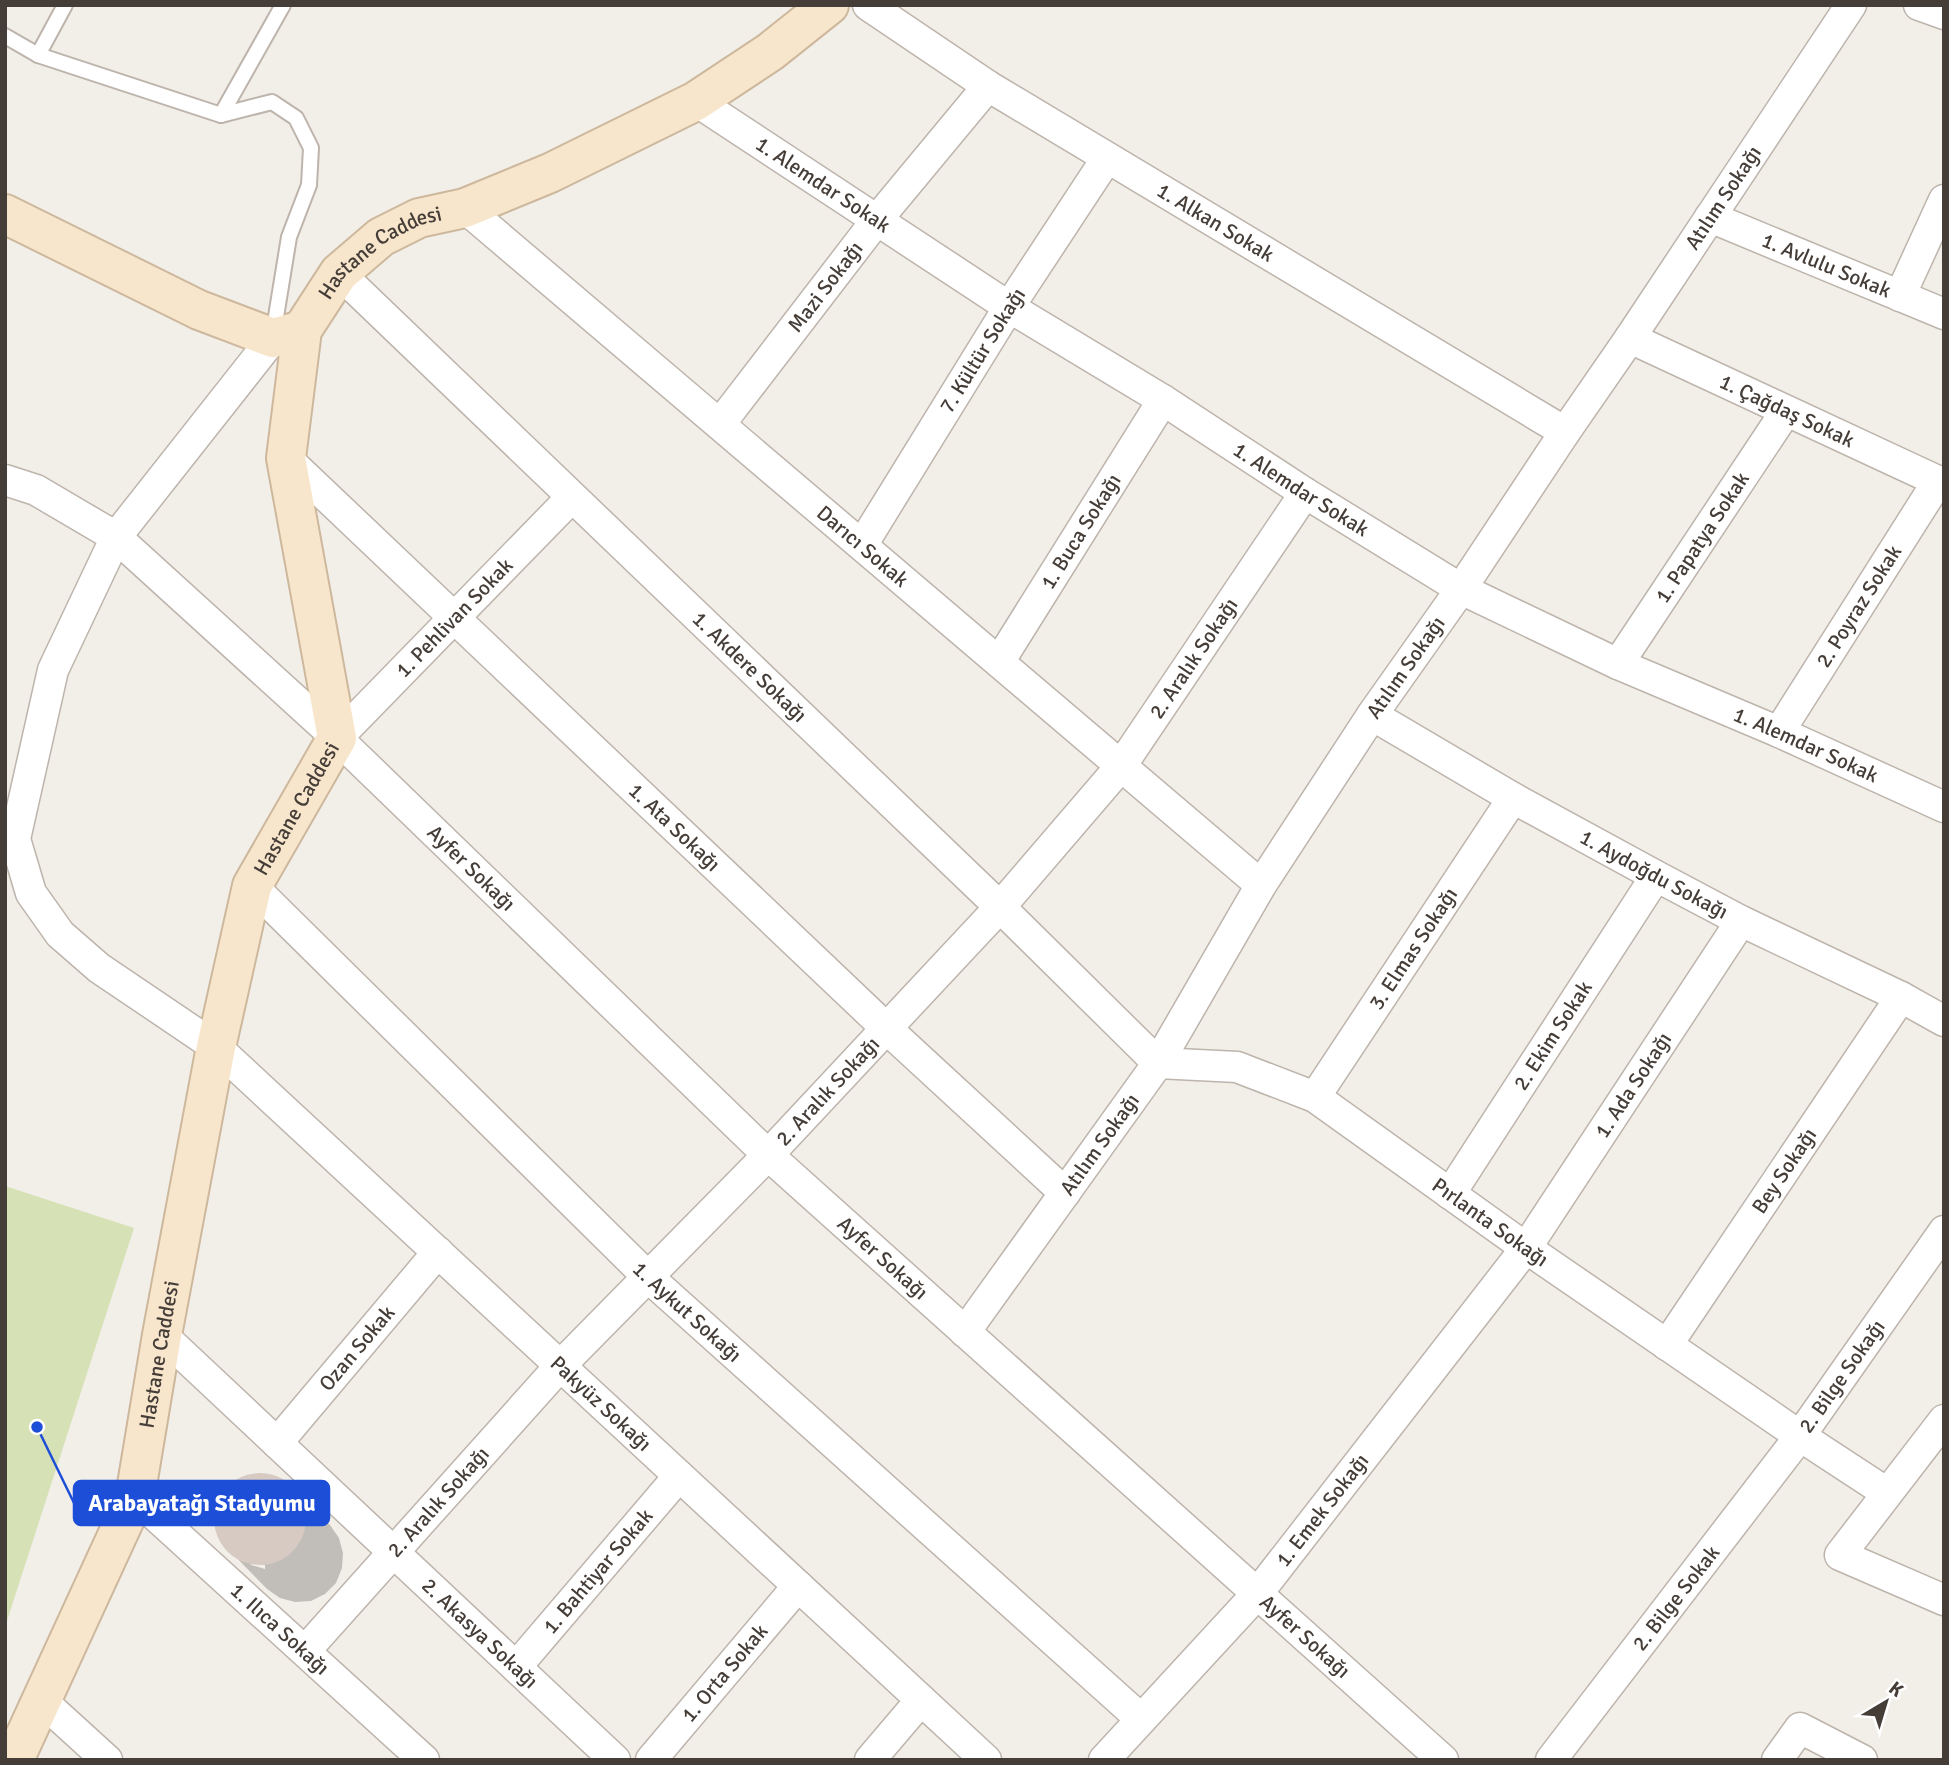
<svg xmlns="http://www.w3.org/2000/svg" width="1949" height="1765" font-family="Signika,sans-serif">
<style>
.green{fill:#d6e2b6}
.shadow{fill:#0003;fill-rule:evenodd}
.building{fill:#d6cac2}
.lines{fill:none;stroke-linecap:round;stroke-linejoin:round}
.lane-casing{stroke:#bdb4ac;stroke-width:18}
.street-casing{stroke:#bdb4ac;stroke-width:33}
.secondary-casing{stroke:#cdb89d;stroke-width:42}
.lane{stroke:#fff;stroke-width:14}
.street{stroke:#fff;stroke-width:30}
.secondary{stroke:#f8e6cc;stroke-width:38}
.labels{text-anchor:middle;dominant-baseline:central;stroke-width:5;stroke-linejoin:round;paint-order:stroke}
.street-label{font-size:21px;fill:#453d38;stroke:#fff}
.leader{fill:none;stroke:#1d4ed8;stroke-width:2.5}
.callout-dot{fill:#1d4ed8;stroke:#fff;stroke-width:2.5}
.callout{fill:#1d4ed8;stroke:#1d4ed8;stroke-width:2.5}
.callout-label{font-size:23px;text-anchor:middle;font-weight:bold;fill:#fff}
</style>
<rect width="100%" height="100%" fill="#f2eee8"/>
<!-- green -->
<path class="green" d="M5 1186 134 1228 5 1627Z"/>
<!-- shadow -->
<path class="shadow" d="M264 1474 279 1478 292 1487 330 1525 339 1538 343 1553 342 1568 336 1583 325 1594 311 1601 295 1602 280 1598 267 1589 229 1550 220 1538 215 1522 217 1507 223 1493 234 1482 248 1475ZM251 1562 265 1565V1569L251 1565Z"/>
<!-- building -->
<circle class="building" cx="260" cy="1519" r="46"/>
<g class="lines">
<!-- lane casing -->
<g class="lane-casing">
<g id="lane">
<path d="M5 36 38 55 221 115 272 102 296 118 311 148 309 185 289 237 273 335"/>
<path d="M38 55 65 5"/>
<path d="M221 115 283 5"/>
</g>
</g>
<!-- street casing -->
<g class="street-casing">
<g id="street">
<path id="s1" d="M868 5 988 86 1565 432"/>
<path d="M1919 5 1944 14"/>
<path id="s2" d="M696 101 1009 307 1163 400 1305 493 1461 589 1618 664 1779 732 1944 807"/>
<path id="s3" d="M465 208 1261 885"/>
<path id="s4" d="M1710 217 1944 314"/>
<path id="s5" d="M339 273 1000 907 1158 1063 1237 1067 1315 1097 1526 1248 1800 1436 1551 1760"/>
<path d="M1900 296 1944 200"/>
<path id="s6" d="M273 338 116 537 53 670 15 839 31 893 60 934 99 968 216 1047 986 1760"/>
<path id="s7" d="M1630 338 1944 484"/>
<path id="s8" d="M720 424 876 221 988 86"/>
<path id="s9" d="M286 458 886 1028 1065 1193"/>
<path id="s10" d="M5 480 36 490 116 537 337 738 768 1155 1443 1760"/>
<path id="s11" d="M862 545 1009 307 1107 158"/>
<path id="s12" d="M999 662 1163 400"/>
<path id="s13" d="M1618 664 1786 411"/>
<path id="s14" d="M1372 715 1513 798 1656 876 1741 921 1901 997 1944 1021"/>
<path id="s15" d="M1779 732 1938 481"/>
<path id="s16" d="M337 738 572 497"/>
<path id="s17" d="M252 886 647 1276 1141 1719"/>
<path id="s18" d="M1315 1097 1513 798"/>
<path id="s19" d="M1450 1194 1656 876"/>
<path id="s20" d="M965 1332 1158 1063 1261 885 1372 715 1461 589 1565 432 1630 338 1851 5"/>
<path id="s21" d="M162 1335 615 1760"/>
<path id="s22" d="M1667 1345 1901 997"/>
<path d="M1944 1420 1840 1555 1944 1600"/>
<path id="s23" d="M277 1443 438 1252"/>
<path id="s24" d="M1887 1493 1800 1436 1944 1231"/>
<path id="s25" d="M135 1497 424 1760"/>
<path id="s26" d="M305 1651 560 1366 768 1155 1000 907 1121 766 1305 493"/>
<path id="s27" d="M516 1667 679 1476"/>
<path d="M41 1700 107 1760"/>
<path id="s28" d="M651 1760 798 1586"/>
<path d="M870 1760 921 1700"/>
<path id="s29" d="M1104 1760 1257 1594 1526 1248 1741 921"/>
<path d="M1777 1760 1800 1728 1862 1760"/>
</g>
</g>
<!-- secondary casing -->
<g class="secondary-casing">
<g id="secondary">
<path d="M5 214 199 310 273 338 302 330"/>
<path id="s30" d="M14 1760 135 1497 162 1335 216 1047 252 886 337 738 286 458 302 330 339 273 381 237 419 218 465 208 550 173 696 101 770 52 829 5"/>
</g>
</g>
<!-- lane -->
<use href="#lane" class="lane"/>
<!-- street -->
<use href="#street" class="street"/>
<!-- secondary -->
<use href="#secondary" class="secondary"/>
</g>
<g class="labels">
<!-- street labels -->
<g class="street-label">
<text stroke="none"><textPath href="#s2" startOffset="152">1. Alemdar Sokak</textPath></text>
<text stroke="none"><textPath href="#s20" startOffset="1365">Atılım Sokağı</textPath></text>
<text stroke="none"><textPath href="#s1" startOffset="410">1. Alkan Sokak</textPath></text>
<text stroke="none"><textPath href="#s30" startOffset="1610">Hastane Caddesi</textPath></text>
<text stroke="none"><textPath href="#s4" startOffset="126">1. Avlulu Sokak</textPath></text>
<text stroke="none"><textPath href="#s8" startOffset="173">Mazi Sokağı</textPath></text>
<text stroke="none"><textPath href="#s11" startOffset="229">7. Kültür Sokağı</textPath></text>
<text stroke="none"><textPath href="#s7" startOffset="173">1. Çağdaş Sokak</textPath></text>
<text stroke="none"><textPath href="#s2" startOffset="719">1. Alemdar Sokak</textPath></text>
<text stroke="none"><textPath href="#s12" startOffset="154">1. Buca Sokağı</textPath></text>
<text stroke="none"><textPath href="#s13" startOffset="152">1. Papatya Sokak</textPath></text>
<text stroke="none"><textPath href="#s3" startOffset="522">Darıcı Sokak</textPath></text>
<text stroke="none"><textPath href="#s15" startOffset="149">2. Poyraz Sokak</textPath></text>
<text stroke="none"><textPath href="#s16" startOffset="168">1. Pehlivan Sokak</textPath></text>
<text stroke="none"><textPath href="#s26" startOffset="1334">2. Aralık Sokağı</textPath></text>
<text stroke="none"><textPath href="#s5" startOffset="569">1. Akdere Sokağı</textPath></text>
<text stroke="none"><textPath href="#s20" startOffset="798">Atılım Sokağı</textPath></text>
<text stroke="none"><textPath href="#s2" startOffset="1286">1. Alemdar Sokak</textPath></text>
<text stroke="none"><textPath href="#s30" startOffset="1001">Hastane Caddesi</textPath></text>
<text stroke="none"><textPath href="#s9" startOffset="536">1. Ata Sokağı</textPath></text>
<text stroke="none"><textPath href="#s10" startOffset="611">Ayfer Sokağı</textPath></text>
<text stroke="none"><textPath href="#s14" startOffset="324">1. Aydoğdu Sokağı</textPath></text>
<text stroke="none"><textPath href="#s18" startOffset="178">3. Elmas Sokağı</textPath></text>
<text stroke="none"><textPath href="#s19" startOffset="189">2. Ekim Sokak</textPath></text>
<text stroke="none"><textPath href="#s29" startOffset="859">1. Ada Sokağı</textPath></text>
<text stroke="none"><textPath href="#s26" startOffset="766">2. Aralık Sokağı</textPath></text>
<text stroke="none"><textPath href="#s20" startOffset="231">Atılım Sokağı</textPath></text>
<text stroke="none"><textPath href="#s22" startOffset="210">Bey Sokağı</textPath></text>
<text stroke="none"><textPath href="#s5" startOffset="1516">Pırlanta Sokağı</textPath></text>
<text stroke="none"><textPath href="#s10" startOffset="1178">Ayfer Sokağı</textPath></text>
<text stroke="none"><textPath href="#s17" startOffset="609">1. Aykut Sokağı</textPath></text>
<text stroke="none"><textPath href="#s23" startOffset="124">Ozan Sokak</textPath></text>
<text stroke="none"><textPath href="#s30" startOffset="434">Hastane Caddesi</textPath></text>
<text stroke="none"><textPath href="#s24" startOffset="177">2. Bilge Sokağı</textPath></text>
<text stroke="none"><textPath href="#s6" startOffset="1398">Pakyüz Sokağı</textPath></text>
<text stroke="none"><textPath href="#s26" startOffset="200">2. Aralık Sokağı</textPath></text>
<text stroke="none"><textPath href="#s29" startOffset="332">1. Emek Sokağı</textPath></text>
<text stroke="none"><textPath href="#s27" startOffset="126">1. Bahtiyar Sokak</textPath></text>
<text transform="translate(1676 1598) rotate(-52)">2. Bilge Sokak</text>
<text stroke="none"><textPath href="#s25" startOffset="196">1. Ilıca Sokağı</textPath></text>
<text stroke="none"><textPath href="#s21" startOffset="436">2. Akasya Sokağı</textPath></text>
<text stroke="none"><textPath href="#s10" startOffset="1745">Ayfer Sokağı</textPath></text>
<text stroke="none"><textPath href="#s28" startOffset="114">1. Orta Sokak</textPath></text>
</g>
</g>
<!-- callouts -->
<path class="leader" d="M37 1427L74 1503"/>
<circle class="callout-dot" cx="37" cy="1427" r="7"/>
<rect class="callout" x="74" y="1481" width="255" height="44" rx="7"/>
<g class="callout-label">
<text x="202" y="1511">Arabayatağı Stadyumu</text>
</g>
<!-- border -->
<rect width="1949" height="1765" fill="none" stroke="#453d38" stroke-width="14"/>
<!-- north arrow -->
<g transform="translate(1886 1702) rotate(38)" stroke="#ffffff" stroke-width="5" paint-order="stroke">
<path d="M0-5L12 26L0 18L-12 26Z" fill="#453d38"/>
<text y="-10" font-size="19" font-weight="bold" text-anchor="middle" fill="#453d38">K</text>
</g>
</svg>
